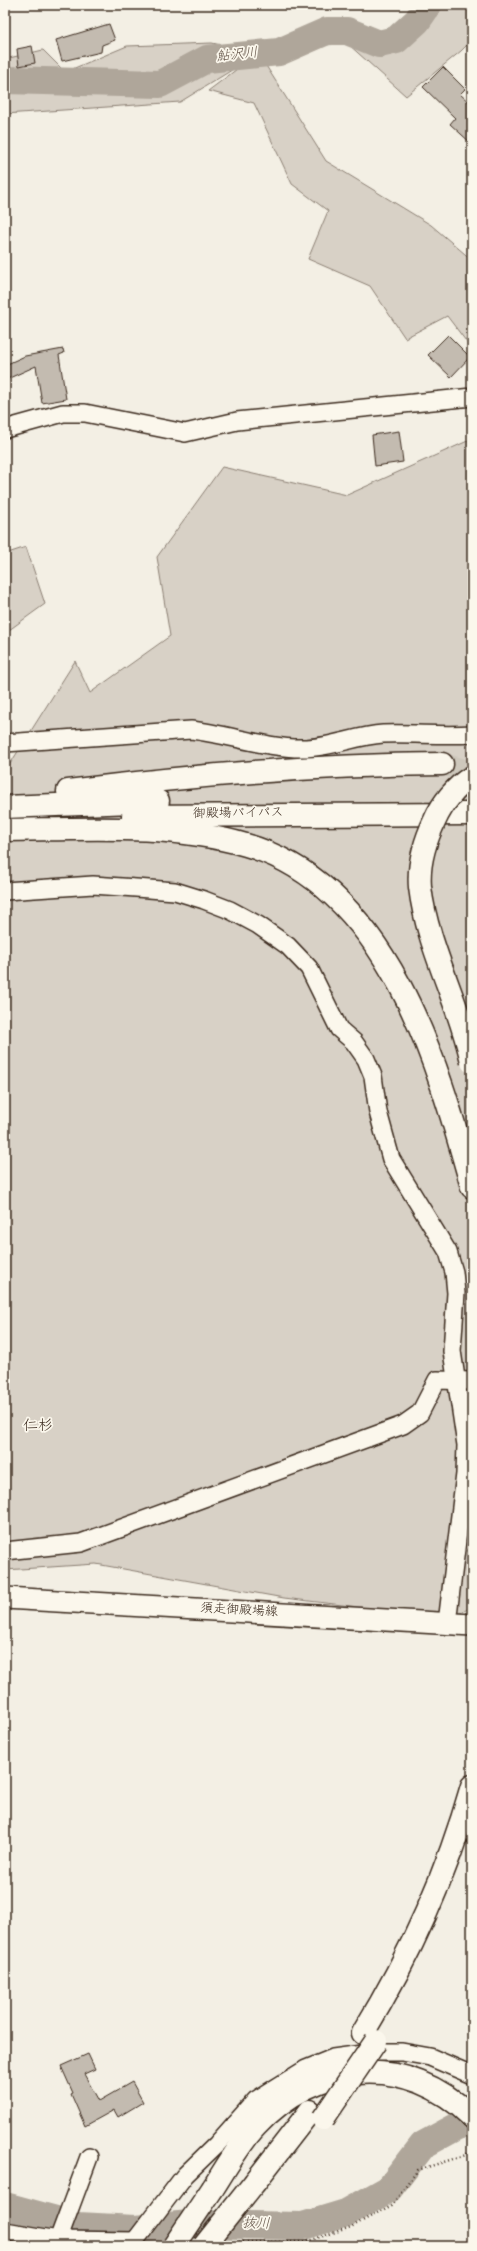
<svg xmlns="http://www.w3.org/2000/svg" width="477" height="2251" font-family="'Gochi Hand','Klee One',sans-serif">
<style>
.green{fill:#d8d1c6;stroke:#8a7e72}
.lines{fill:none;stroke-linecap:round;stroke-linejoin:round}
.river{stroke:#afa69a;stroke-width:28}
.building{fill:#c3bbb0;stroke:#3b2a1e}
.highway-tunnel{stroke:#cec8bc;stroke-width:22;stroke-dasharray:22 11;stroke-linecap:butt}
.minor-casing{stroke:#3b2a1e;stroke-width:20}
.major-casing{stroke:#3b2a1e;stroke-width:24}
.highway-casing{stroke:#3b2a1e;stroke-width:25}
.path{stroke:#3b2a1e;stroke-width:2.5;stroke-dasharray:1 3;stroke-linecap:butt}
.minor{stroke:#fbf7ec;stroke-width:17}
.major{stroke:#fbf7ec;stroke-width:21}
.highway{stroke:#fbf7ec;stroke-width:22}
.highway-bridge-casing{stroke:#3b2a1e;stroke-width:25;stroke-linecap:butt}
.highway-bridge{stroke:#fbf7ec;stroke-width:22}
.labels{text-anchor:middle;dominant-baseline:central;stroke-width:3.5;stroke-linejoin:round;paint-order:stroke}
.street-label{font-size:13px;fill:#3b2a1e;stroke:#fbf7ec}
.water-label{font-size:14px;font-style:italic;fill:#645549;stroke:#fbf7ec}
.quarter-label{font-size:15px;fill:#3b2a1e;stroke:#fbf7ec}
</style>
<rect width="100%" height="100%" fill="#f3efe4"/>
<filter id="ink" filterUnits="userSpaceOnUse"><feTurbulence type="fractalNoise" baseFrequency=".025" numOctaves="2"/><feDisplacementMap in="SourceGraphic" scale="8" xChannelSelector="R" yChannelSelector="G"/><feConvolveMatrix kernelMatrix="1 2 1 2 8 2 1 2 1" color-interpolation-filters="sRGB"/></filter>
<g filter="url(#ink)">
<!-- green -->
<g class="green">
<path d="M436 5H472V40L461 51 406 96 348 44 259 47 341 38 391 55 412 38Z"/>
<path d="M212 43 258 53 326 161 431 225 472 260V349L447 316 405 338 370 286 308 259 328 211 292 184 254 103 208 91 253 57 180 102 5 114V59L43 50 65 72 127 46Z"/>
<path d="M472 439V1607L450 1618 284 1598 96 1564 5 1570V772L75 661 90 693 170 636 157 557 222 467 347 495Z"/>
<path d="M26 547 45 604 5 633V554Z"/>
</g>
<g class="lines">
<!-- river -->
<g class="river">
<path d="M5 80 160 84 207 59 279 52 327 31H347L379 44 396 40 417 21 428 5"/>
<path d="M5 2206 78 2226 135 2229 190 2224 303 2226 346 2213 389 2189 423 2145 458 2126 472 2114"/>
</g>
</g>
<!-- building -->
<g class="building">
<path d="M109 24 115 40 102 45 101 52 62 61 56 40Z"/>
<path d="M32 46 35 63 19 66 17 49Z"/>
<path d="M443 67 465 89 460 94 472 105V144L450 124 455 118 423 87Z"/>
<path d="M448 335 470 357 451 377 428 355Z"/>
<path d="M63 349 64 353 59 355 66 399 42 403 36 366 5 380V365L25 356Z"/>
<path d="M399 431 403 462 375 466 372 435Z"/>
<path d="M88 2054 95 2069 84 2074 99 2101 132 2082 143 2102 118 2117 114 2110 85 2126 71 2094 73 2093 61 2066Z"/>
</g>
<g class="lines">
<!-- highway-tunnel -->
<path class="highway-tunnel" d="M442 764 472 772"/>
<!-- minor casing -->
<g class="minor-casing">
<g id="minor">
<path d="M5 429 63 413H85L185 433 237 421 472 397"/>
<path d="M5 743 191 730C228 734 265 748 302 748 330 748 355 736 383 734 413 733 443 736 472 734"/>
<path d="M5 891 93 885 136 888 175 891 204 900 230 910 258 925 288 946 309 968 339 1029 354 1042 366 1059 373 1076 378 1112 391 1159 448 1252 454 1272 456 1293 452 1351 466 1445 465 1474 447 1623"/>
<path d="M5 1551 81 1543 403 1425 420 1413 437 1380 472 1381"/>
<path d="M5 2231 58 2240 135 2241"/>
<path d="M58 2240 89 2157"/>
<path d="M131 2246 185 2175 217 2144 256 2100 306 2069 333 2058 377 2052H402L430 2057 472 2075"/>
</g>
</g>
<!-- major casing -->
<g class="major-casing">
<path id="major" d="M5 1598 472 1625"/>
</g>
<!-- highway casing -->
<g class="highway-casing">
<g id="highway">
<path d="M68 791C192 775 318 765 442 764"/>
<path d="M5 807 158 801"/>
<path d="M133 816 472 814"/>
<path d="M5 830C86 829 168 823 246 845 388 886 437 1061 472 1187"/>
<path d="M363 2033C410 1956 447 1874 472 1786"/>
<path d="M255 2182 310 2111"/>
<path d="M213 2188C226 2168 239 2144 256 2126 317 2060 407 2053 472 2117"/>
</g>
</g>
<!-- path -->
<path class="path" d="M231 2242H305L351 2227 392 2205 418 2170 466 2155 472 2149"/>
<!-- minor -->
<use href="#minor" class="minor"/>
<!-- major -->
<use href="#major" class="major"/>
<!-- highway -->
<use href="#highway" class="highway"/>
<!-- highway-bridge casing -->
<g class="highway-bridge-casing">
<g id="highway-bridge">
<path d="M472 777C456 786 442 804 435 820 425 841 418 864 420 887 427 947 460 1004 472 1062"/>
<path d="M323 2119 376 2041"/>
<path d="M174 2246 213 2188"/>
<path d="M204 2246 255 2182"/>
</g>
</g>
<!-- highway-bridge -->
<use href="#highway-bridge" class="highway-bridge"/>
</g>
</g>
<g class="labels">
<!-- street labels -->
<g class="street-label">
<text transform="translate(238 814) rotate(-1)">御殿場バイパス</text>
<text transform="translate(239 1611) rotate(3)">須走御殿場線</text>
</g>
<!-- water labels -->
<g class="water-label">
<text transform="translate(237 56) rotate(-6)">鮎沢川</text>
<text transform="translate(256 2225) rotate(1)">抜川</text>
</g>
<!-- quarter labels -->
<g class="quarter-label">
<text x="38" y="1427">仁杉</text>
</g>
</g>
<!-- margin -->
<rect width="477" height="2251" fill="none" stroke="#fbf7ec" stroke-width="20"/>
<rect x="10" y="10" width="457" height="2231" fill="none" stroke="#3b2a1e" stroke-width="1.5" filter="url(#ink)"/>
</svg>
